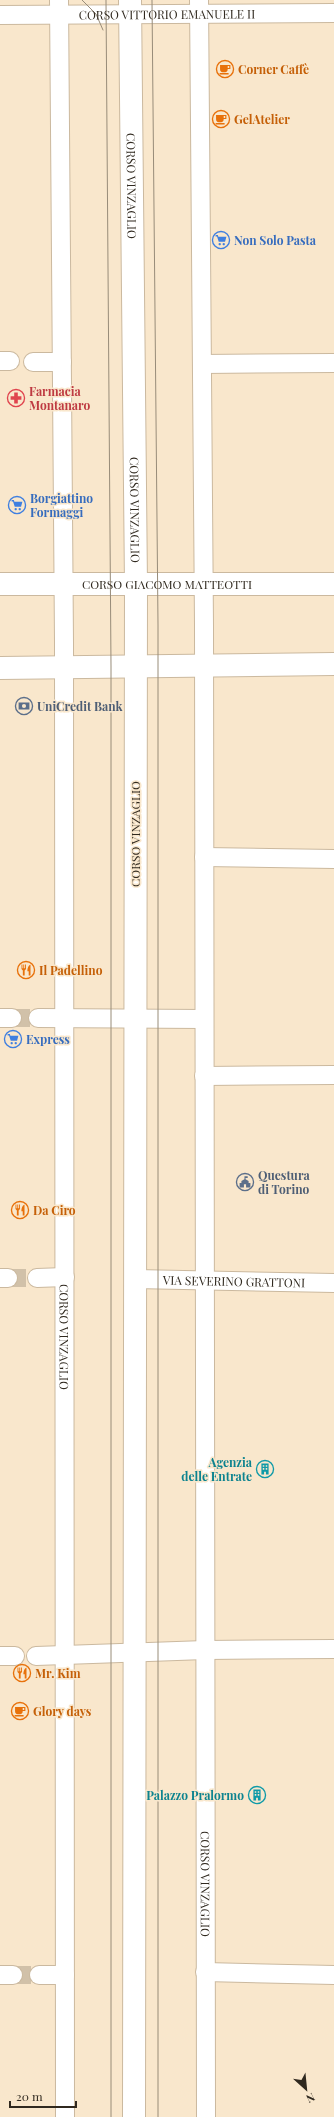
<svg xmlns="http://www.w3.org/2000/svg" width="334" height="2117" font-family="'Playfair Display',serif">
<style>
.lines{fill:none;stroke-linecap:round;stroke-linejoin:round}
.minor-tunnel{stroke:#d1c1a9;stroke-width:18;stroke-dasharray:18 9;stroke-linecap:butt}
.minor-casing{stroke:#cbb99f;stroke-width:20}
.tertiary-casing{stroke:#cbb99f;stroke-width:24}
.secondary-casing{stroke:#cbb99f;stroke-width:24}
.minor{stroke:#fff;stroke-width:18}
.tertiary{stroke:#fff;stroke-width:22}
.secondary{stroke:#fff;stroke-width:22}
.tram{stroke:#988c79;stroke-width:1}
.labels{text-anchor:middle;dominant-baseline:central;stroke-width:3;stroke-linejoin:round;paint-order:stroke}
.street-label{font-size:12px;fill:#30291f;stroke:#f9e7cc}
.food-label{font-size:12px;font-weight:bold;fill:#c56008;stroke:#f9e7cc;text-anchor:start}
.shop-label{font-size:12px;font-weight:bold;fill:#366cbe;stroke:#f9e7cc;text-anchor:start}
.health-label{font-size:12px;font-weight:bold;fill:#be3a42;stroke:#f9e7cc;text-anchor:start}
.service-label{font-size:12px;font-weight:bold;fill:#4e5e75;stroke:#f9e7cc;text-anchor:start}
.culture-label{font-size:12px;font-weight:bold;fill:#0d838f;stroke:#f9e7cc;text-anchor:end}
</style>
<rect width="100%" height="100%" fill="#f9e7cc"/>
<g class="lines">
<!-- minor-tunnel -->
<g class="minor-tunnel">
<path d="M12 1018H38"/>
<path d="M8 1278H37"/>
<path d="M13 1975H39"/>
</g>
<!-- minor casing -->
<g class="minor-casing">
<g id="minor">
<path id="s1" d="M59 0 64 642 65 2117"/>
<path id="s2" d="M199 0 204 625 206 2117"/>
<path id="s3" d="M0 15 334 13"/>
<path d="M0 361H10"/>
<path d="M33 362H62"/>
<path d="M202 364 334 363"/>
<path d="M204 857 334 859"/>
<path d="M0 1018H12"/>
<path d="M38 1018 204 1019"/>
<path d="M204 1076 334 1075"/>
<path d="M0 1278H8"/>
<path d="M37 1278 65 1277"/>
<path id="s4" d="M135 1279 334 1283"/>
<path d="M0 1656H15"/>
<path d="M36 1656 205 1650 334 1649"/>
<path d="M205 1972 334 1975"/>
<path d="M0 1975H13"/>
<path d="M39 1975H65"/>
</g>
</g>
<!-- tertiary casing -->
<g class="tertiary-casing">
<g id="tertiary">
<path id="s5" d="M0 584H334"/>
<path d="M0 668 334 664"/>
</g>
</g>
<!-- secondary casing -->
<g class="secondary-casing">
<g id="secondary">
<path id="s6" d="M130 0 136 585 134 2117"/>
</g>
</g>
<!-- minor -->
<use href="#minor" class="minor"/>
<!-- tertiary -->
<use href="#tertiary" class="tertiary"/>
<!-- secondary -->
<use href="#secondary" class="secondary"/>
<!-- tram -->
<g class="tram">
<path d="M82 0 96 14 103 30"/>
<path d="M106 0 111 666V2117"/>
<path d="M152 0 158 625V2117"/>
</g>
</g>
<!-- icons -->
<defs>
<g id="cafe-ring" transform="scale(0.9)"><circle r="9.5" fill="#f9e7cc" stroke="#e8710a" stroke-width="1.5"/><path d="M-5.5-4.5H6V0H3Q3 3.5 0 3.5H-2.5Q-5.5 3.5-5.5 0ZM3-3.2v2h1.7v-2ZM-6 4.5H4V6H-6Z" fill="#e8710a"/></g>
<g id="supermarket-ring" transform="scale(0.9)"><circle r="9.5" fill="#f9e7cc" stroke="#3f7fe0" stroke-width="1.5"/><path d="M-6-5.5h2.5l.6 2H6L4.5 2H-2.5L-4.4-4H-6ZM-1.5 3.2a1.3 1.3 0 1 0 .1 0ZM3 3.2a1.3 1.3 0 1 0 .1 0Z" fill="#3f7fe0"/></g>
<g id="pharmacy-ring" transform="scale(0.9)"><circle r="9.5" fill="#f9e7cc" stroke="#e0444e" stroke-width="1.5"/><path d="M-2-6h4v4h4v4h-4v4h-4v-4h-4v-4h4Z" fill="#e0444e"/></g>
<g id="bank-ring" transform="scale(0.9)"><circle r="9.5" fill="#f9e7cc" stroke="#5c6f8a" stroke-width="1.5"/><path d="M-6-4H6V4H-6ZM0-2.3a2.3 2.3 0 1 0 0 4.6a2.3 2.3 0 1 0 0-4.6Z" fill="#5c6f8a"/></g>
<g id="restaurant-ring" transform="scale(0.9)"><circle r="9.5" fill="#f9e7cc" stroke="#e8710a" stroke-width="1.5"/><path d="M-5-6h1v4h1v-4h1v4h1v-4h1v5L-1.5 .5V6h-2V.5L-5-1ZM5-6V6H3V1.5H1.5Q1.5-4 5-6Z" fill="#e8710a"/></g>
<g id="civic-ring" transform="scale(0.9)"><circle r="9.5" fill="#f9e7cc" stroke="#5c6f8a" stroke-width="1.5"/><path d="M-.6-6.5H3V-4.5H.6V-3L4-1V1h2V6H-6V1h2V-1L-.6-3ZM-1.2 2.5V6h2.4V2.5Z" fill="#5c6f8a"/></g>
<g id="building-ring" transform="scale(0.9)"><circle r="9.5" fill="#f9e7cc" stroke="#0f9aa8" stroke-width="1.5"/><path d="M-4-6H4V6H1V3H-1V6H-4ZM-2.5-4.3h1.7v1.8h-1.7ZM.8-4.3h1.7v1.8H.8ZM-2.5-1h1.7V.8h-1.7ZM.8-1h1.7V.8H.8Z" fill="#0f9aa8"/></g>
</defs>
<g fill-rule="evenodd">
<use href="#cafe-ring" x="225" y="69"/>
<use href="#cafe-ring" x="221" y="119"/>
<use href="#supermarket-ring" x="221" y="240"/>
<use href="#pharmacy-ring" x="16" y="398"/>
<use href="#supermarket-ring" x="17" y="505"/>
<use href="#bank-ring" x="24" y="706"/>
<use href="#restaurant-ring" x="26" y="970"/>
<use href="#supermarket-ring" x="13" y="1039"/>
<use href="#civic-ring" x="245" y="1182"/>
<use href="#restaurant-ring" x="20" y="1210"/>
<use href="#building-ring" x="265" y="1469"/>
<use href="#restaurant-ring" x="22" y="1673"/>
<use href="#cafe-ring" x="20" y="1711"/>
<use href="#building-ring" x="257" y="1795"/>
</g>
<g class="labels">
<!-- street labels -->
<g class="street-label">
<text stroke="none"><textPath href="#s3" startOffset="167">CORSO VITTORIO EMANUELE II</textPath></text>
<text stroke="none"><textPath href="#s6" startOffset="186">CORSO VINZAGLIO</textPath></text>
<text stroke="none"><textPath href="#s6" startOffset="510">CORSO VINZAGLIO</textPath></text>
<text stroke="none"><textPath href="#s5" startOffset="167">CORSO GIACOMO MATTEOTTI</textPath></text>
<text transform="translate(135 834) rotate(-90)">CORSO VINZAGLIO</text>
<text stroke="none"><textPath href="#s4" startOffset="99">VIA SEVERINO GRATTONI</textPath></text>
<text stroke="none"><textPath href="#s1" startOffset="1337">CORSO VINZAGLIO</textPath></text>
<text stroke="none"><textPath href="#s2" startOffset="1884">CORSO VINZAGLIO</textPath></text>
</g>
<!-- food labels -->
<g class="food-label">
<text x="238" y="69">Corner Caffè</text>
<text x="234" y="119">GelAtelier</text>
<text x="39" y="970">Il Padellino</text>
<text x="33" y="1210">Da Ciro</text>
<text x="35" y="1673">Mr. Kim</text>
<text x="33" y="1711">Glory days</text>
</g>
<!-- shop labels -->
<g class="shop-label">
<text x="234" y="240">Non Solo Pasta</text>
<text x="30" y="498">Borgiattino<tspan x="30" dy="14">Formaggi</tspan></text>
<text x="26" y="1039">Express</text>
</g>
<!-- health labels -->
<g class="health-label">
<text x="29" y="391">Farmacia<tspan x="29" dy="14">Montanaro</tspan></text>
</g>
<!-- service labels -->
<g class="service-label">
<text x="37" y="706">UniCredit Bank</text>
<text x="258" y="1175">Questura<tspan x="258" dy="14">di Torino</tspan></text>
</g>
<!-- culture labels -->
<g class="culture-label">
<text x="252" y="1462">Agenzia<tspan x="252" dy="14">delle Entrate</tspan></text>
<text x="244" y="1795">Palazzo Pralormo</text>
</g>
</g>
<!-- north arrow -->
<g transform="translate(306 2089) rotate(153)" stroke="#f9e7cc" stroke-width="3" paint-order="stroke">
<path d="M0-3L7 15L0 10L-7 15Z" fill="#30291f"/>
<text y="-6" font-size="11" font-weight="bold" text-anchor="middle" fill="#30291f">N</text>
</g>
<!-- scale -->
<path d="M10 2101v6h66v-6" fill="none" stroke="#30291f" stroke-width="2"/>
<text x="16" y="2101" font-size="12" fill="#30291f" stroke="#f9e7cc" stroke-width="3" paint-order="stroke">20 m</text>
</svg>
